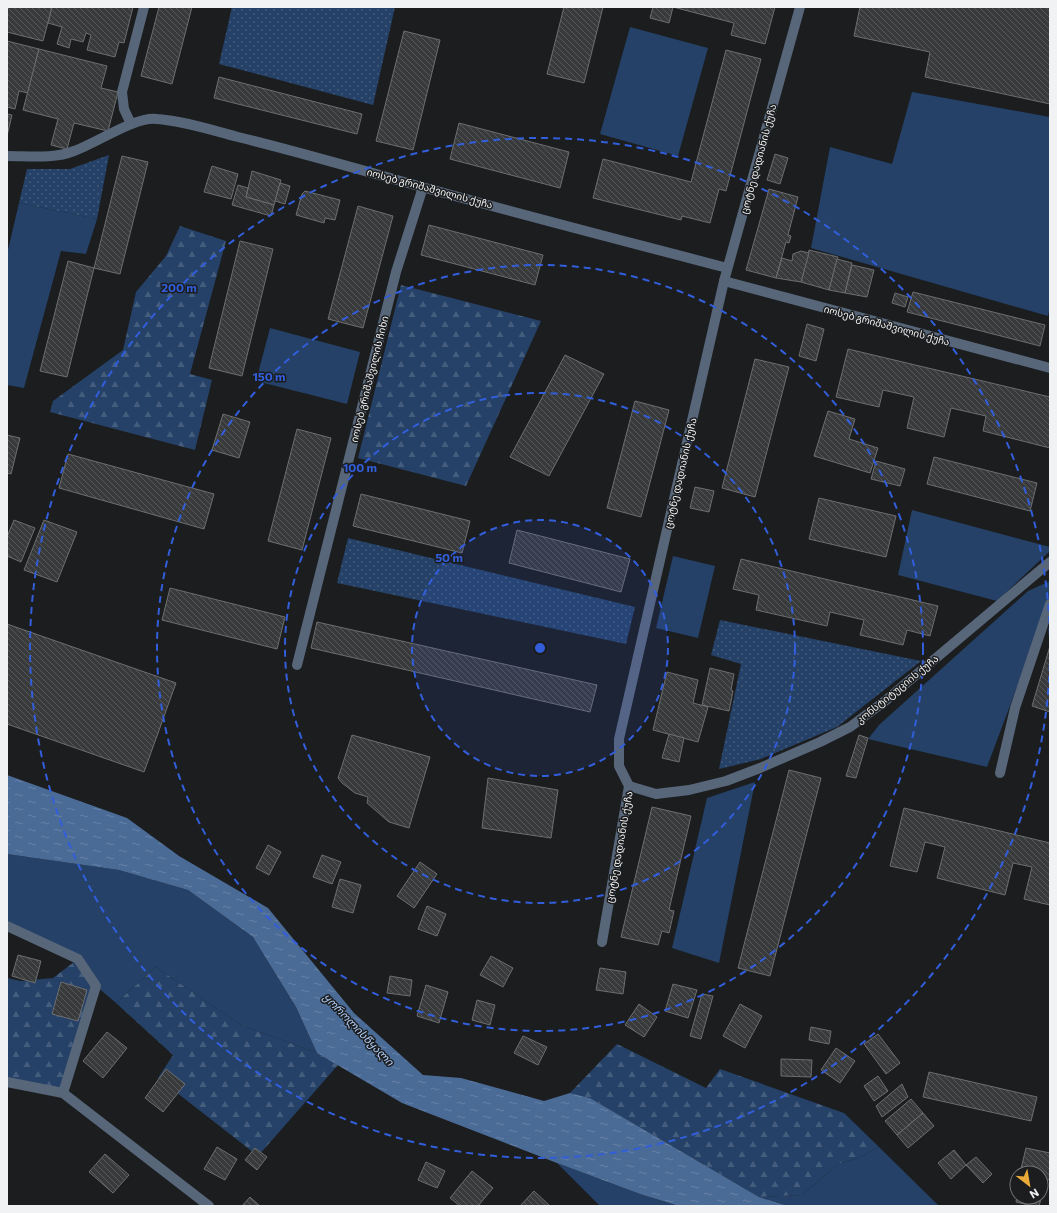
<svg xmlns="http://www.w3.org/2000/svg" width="1057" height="1213" font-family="Commissioner,'Noto Sans Georgian',sans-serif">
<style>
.green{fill:#254167}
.forest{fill:url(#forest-firs)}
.park{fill:url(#park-dots)}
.water{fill:url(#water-ripples)}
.building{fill:url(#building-back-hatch);stroke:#6c6e70}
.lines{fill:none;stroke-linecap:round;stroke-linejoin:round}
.minor{stroke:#58667a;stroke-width:10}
.ring{fill:none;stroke:#325edb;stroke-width:2;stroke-dasharray:7 5}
.labels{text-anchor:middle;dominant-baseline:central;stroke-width:3;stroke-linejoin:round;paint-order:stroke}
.street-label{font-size:10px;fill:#f1f2f4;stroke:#1b1d1f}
.water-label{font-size:11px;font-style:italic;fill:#b2cff9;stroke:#1b1d1f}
.centre{fill:#325edb;stroke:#1b1d1f;stroke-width:2}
.ring-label{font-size:12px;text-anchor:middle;font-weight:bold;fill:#325edb;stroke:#1b1d1f;stroke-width:3;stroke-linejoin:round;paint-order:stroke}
</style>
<defs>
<pattern id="forest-firs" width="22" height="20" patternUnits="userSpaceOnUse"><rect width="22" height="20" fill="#254167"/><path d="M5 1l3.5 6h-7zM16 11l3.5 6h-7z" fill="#455d7d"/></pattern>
<pattern id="park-dots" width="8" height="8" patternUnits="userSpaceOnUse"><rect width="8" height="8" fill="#254167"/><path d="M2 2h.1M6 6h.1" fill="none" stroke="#455d7d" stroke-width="1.8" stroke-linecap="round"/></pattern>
<pattern id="water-ripples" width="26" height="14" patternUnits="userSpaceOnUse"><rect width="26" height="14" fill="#4b6b97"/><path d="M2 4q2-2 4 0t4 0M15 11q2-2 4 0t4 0" fill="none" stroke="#6581a6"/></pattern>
<pattern id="building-back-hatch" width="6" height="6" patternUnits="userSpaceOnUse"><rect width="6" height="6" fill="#383a3c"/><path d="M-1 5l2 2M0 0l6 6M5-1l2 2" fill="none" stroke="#555759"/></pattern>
</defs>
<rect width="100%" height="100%" fill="#1b1d1f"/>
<!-- green -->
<g class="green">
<path d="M630 27 708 48 678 156 600 134Z"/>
<path d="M912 92 1050 117V306L1048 316 811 248 830 147 892 164Z"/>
<path d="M19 203 97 219 86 254 61 251 24 388 7 385V254Z"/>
<path d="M270 328 360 352 347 404 256 381Z"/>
<path d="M912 510 1050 547V551L997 601 898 575Z"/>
<path d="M673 556 715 566 698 638 656 628Z"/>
<path d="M1050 581V599L987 767 868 739 879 725 1028 591Z"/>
<path d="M755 782 719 963 672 948 707 798Z"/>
<path d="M7 854 119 870 188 890 253 937 296 1007 317 1053 241 1025 156 967 116 1003 96 986 78 959 7 926Z"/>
<path d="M879 1147 939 1206H788L759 1197 802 1195 838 1164 858 1158Z"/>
<path d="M557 1163 640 1194 679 1206H600Z"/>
</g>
<!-- forest -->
<g class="forest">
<path d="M180 226 226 241 190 374 212 380 195 450 50 412 53 401 123 350 136 292 166 256Z"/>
<path d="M401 285 541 321 466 486 358 458Z"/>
<path d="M78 959 96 986 63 1093 7 1082V978L21 981 53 978Z"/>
<path d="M156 967 241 1025 317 1053 338 1065 258 1156 158 1078 173 1055 116 1003Z"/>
<path d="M617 1044 706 1088 720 1069 844 1113 879 1147 858 1158 838 1164 802 1195 759 1197 590 1098 570 1093Z"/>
</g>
<!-- park -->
<g class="park">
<path d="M232 7H395L373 105 219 64Z"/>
<path d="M109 155 97 219 19 203 27 169H70Z"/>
<path d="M348 538 635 607 626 644 337 583Z"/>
<path d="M720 620 921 661 837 727 761 759 719 769 741 664 711 655Z"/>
</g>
<!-- water -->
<path class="water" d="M7 775 127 818 179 856 268 908 354 1013 423 1075 461 1078 544 1101 570 1093 590 1098 759 1197 788 1206H679L640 1194 557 1163 402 1103 317 1053 296 1007 253 937 188 890 119 870 7 854Z"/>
<!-- building -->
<g class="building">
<path d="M7 7H52L43 41 7 32Z"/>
<path d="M52 7H133L124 43 119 42 115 57 87 50 91 35 86 33 83 42 71 39 69 48 57 44 62 27 48 23Z"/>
<path d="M159 7H192L172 84 141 76Z"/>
<path d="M564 7H603L584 83 547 74Z"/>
<path d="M653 7H775L765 44 731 35 734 23 673 7 669 23 650 18Z"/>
<path d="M860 7H1050V104L925 77 930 52 854 36Z"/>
<path d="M404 31 440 40 413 150 376 141Z"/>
<path d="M7 41 39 49 28 93 19 91 15 109 7 107Z"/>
<path d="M39 49 107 66 101 88 118 92 108 131 74 123 67 149 51 145 58 119 23 110Z"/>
<path d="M726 50 761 59 726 191 719 189 710 223 682 216 681 220 593 198 603 159 691 182Z"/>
<path d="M219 77 362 114 357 134 214 98Z"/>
<path d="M7 114 12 115 7 136Z"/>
<path d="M459 123 569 152 560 188 450 159Z"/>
<path d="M775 154 788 158 780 184 767 180Z"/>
<path d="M122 156 148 162 120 274 94 268Z"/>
<path d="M212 166 238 174 231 199 204 192Z"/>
<path d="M252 171 281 180 274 205 246 197Z"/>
<path d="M280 183 290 186 285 204 275 201Z"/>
<path d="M238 185 248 188 246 197 274 205 271 216 232 205Z"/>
<path d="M769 189 798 197 788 235 791 236 789 243 786 242 776 278 746 270Z"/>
<path d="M305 191 340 200 335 220 325 218 324 223 296 215 302 194Z"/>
<path d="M358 206 393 216 363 328 328 319Z"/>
<path d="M429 225 543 255 535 285 421 255Z"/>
<path d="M240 241 273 249 242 376 209 368Z"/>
<path d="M809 250 838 257 829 290 801 282Z"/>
<path d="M801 251 809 253 801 282 776 278 782 258 792 261 793 254Z"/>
<path d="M837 259 852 263 845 293 829 290Z"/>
<path d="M68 261 94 268 67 377 40 371Z"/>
<path d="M852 265 874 270 867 297 845 293Z"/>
<path d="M913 292 1045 325 1040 346 907 312Z"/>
<path d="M895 293 908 297 905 307 892 303Z"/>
<path d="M807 324 824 329 816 361 799 356Z"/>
<path d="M848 349 1050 397V448L983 431 986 416 951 408 944 437 907 428 914 397 883 390 879 407 836 397Z"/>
<path d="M565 355 604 374 549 476 510 457Z"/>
<path d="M755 359 789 367 755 497 722 488Z"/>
<path d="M635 401 669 410 641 517 607 508Z"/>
<path d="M828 411 855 419 849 439 878 448 870 473 814 456Z"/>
<path d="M223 414 250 422 239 458 212 450Z"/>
<path d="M297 429 331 438 302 550 268 541Z"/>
<path d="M7 435 20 438 11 474 7 473Z"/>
<path d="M68 454 214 494 204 529 59 488Z"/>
<path d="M934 457 1037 483 1030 511 927 484Z"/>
<path d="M876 461 905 469 900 486 871 479Z"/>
<path d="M695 487 714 491 709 512 690 508Z"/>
<path d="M361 494 470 521 462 553 353 526Z"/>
<path d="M819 498 896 516 886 557 809 539Z"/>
<path d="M14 520 35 528 21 562 7 556V537Z"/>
<path d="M44 520 77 532 57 582 24 570Z"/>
<path d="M517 530 630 559 621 592 509 563Z"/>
<path d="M741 559 938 606 930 636 907 630 903 645 860 635 864 620 830 612 827 626 756 610 759 595 733 589Z"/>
<path d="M170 588 285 617 277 649 162 620Z"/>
<path d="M317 622 597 685 590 712 311 648Z"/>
<path d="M7 624 176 683 144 772 7 724Z"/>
<path d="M1050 646V712L1032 706Z"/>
<path d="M710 668 734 674 731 690 733 691 729 711 702 705Z"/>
<path d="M667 672 698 680 693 703 708 707 698 742 653 730Z"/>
<path d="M669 734 684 738 679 762 662 758Z"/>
<path d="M352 735 430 757 409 828 389 822 367 803 368 797 355 793 342 783 338 778Z"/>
<path d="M859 735 868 738 856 778 846 776Z"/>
<path d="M789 770 821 778 770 976 738 968Z"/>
<path d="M488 778 558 790 551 838 482 828Z"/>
<path d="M652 807 691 816 669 910 674 911 669 933 662 931 658 945 621 937Z"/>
<path d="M904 808 1050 843V905L1024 899 1032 867 1013 863 1005 895 937 878 945 847 925 842 917 872 890 866Z"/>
<path d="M268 845 281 852 269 875 256 868Z"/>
<path d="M322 855 341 862 332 884 313 877Z"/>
<path d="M420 862 437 874 414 908 397 896Z"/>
<path d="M340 879 361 885 353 913 332 907Z"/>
<path d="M427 906 446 914 437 936 418 929Z"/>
<path d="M18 955 41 961 35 983 12 976Z"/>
<path d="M491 956 513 968 503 987 480 975Z"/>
<path d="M600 968 626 972 623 994 596 990Z"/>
<path d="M390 976 412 980 410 996 387 993Z"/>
<path d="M61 982 87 990 78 1021 52 1014Z"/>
<path d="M673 984 697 990 688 1018 665 1011Z"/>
<path d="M426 985 448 992 439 1023 417 1016Z"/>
<path d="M702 994 713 996 701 1039 690 1036Z"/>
<path d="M477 1000 495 1005 490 1025 472 1020Z"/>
<path d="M639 1004 657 1017 644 1037 625 1025Z"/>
<path d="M740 1004 762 1016 745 1048 723 1036Z"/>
<path d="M811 1027 831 1031 829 1044 809 1040Z"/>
<path d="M107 1032 127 1048 103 1078 83 1061Z"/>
<path d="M878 1034 900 1063 886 1074 864 1044Z"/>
<path d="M523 1036 547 1047 538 1065 514 1053Z"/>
<path d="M836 1048 855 1061 840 1083 821 1070Z"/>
<path d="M781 1059 812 1060 811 1077 781 1076Z"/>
<path d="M166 1069 185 1084 163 1112 145 1098Z"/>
<path d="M929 1072 1037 1097 1031 1121 923 1097Z"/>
<path d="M878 1076 888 1091 874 1101 864 1086Z"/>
<path d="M902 1084 908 1097 882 1117 876 1106Z"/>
<path d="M911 1099 923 1113 897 1135 885 1121Z"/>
<path d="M923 1113 934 1126 908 1148 897 1135Z"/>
<path d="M217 1147 237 1159 225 1180 204 1169Z"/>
<path d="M255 1148 267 1157 257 1170 245 1160Z"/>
<path d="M1026 1148 1050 1153V1180L1041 1178V1173H1020Z"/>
<path d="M954 1150 966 1165 951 1179 938 1163Z"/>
<path d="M105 1154 129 1175 113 1193 89 1172Z"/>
<path d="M976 1157 992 1174 983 1183 966 1165Z"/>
<path d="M426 1162 445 1171 437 1188 418 1180Z"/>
<path d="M472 1171 493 1188 478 1206H460L450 1198Z"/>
<path d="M534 1191 549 1205 547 1206H520Z"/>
<path d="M1041 1192H1043L1039 1206H1033L1016 1202 1017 1197H1041Z"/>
<path d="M250 1197 260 1206H242Z"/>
</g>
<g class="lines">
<!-- minor -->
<g class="minor">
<path d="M131 124 124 109 122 92 144 7"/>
<path d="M7 156C29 156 54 159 74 151 97 143 135 116 157 119 184 121 211 130 238 137 291 150 344 165 397 180 507 211 617 239 727 268"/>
<path d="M724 281 1050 368"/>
<path d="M297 665 396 272 423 187"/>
<path d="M1000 773 1015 708 1050 604"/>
<path d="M629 786 656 794 689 790 726 781 760 768 820 742 850 727 885 701 1050 562"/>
<path d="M7 926 78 959 96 986 63 1093"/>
<path d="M602 942 629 786 619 766V739L724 281 800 7"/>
<path d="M7 1082 63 1093 209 1206"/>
</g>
</g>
<!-- distance rings -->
<circle cx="540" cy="648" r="128" fill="#325edb" fill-opacity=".12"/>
<g class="ring">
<circle cx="540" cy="648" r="128"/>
<circle cx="540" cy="648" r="255"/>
<circle cx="540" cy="648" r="383"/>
<path d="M1050 652A510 510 0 1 1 1050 644"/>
</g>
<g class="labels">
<!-- street labels -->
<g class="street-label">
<text transform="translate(758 159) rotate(-75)">ცოტნე დადიანის ქუჩა</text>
<text transform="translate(430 188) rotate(15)">იოსებ გრიშაშვილის ქუჩა</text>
<text transform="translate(887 325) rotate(15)">იოსებ გრიშაშვილის ქუჩა</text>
<text transform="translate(369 379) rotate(-76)">იოსებ გრიშაშვილის ჩიხი</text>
<text transform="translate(680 473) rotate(-77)">ცოტნე დადიანის ქუჩა</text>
<text transform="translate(897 689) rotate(-39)">კონსტიტუციის ქუჩა</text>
<text transform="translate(619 847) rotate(-80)">ცოტნე დადიანის ქუჩა</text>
</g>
<!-- water labels -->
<g class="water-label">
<text transform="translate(359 1029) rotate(46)">ყოროლისწყალი</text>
</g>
</g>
<circle cx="540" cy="648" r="6" class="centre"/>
<g class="ring-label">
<text x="179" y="292">200 m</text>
<text x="269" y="381">150 m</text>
<text x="360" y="472">100 m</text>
<text x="449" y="562">50 m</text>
</g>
<!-- border -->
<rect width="1057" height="1213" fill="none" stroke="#f1f2f4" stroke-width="16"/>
<!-- north arrow -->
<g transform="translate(1029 1185) rotate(149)"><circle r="19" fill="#1b1d1f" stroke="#717274"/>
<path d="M0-3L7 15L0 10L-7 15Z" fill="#eaaa39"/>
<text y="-6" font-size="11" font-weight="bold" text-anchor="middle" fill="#f1f2f4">N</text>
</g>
</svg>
